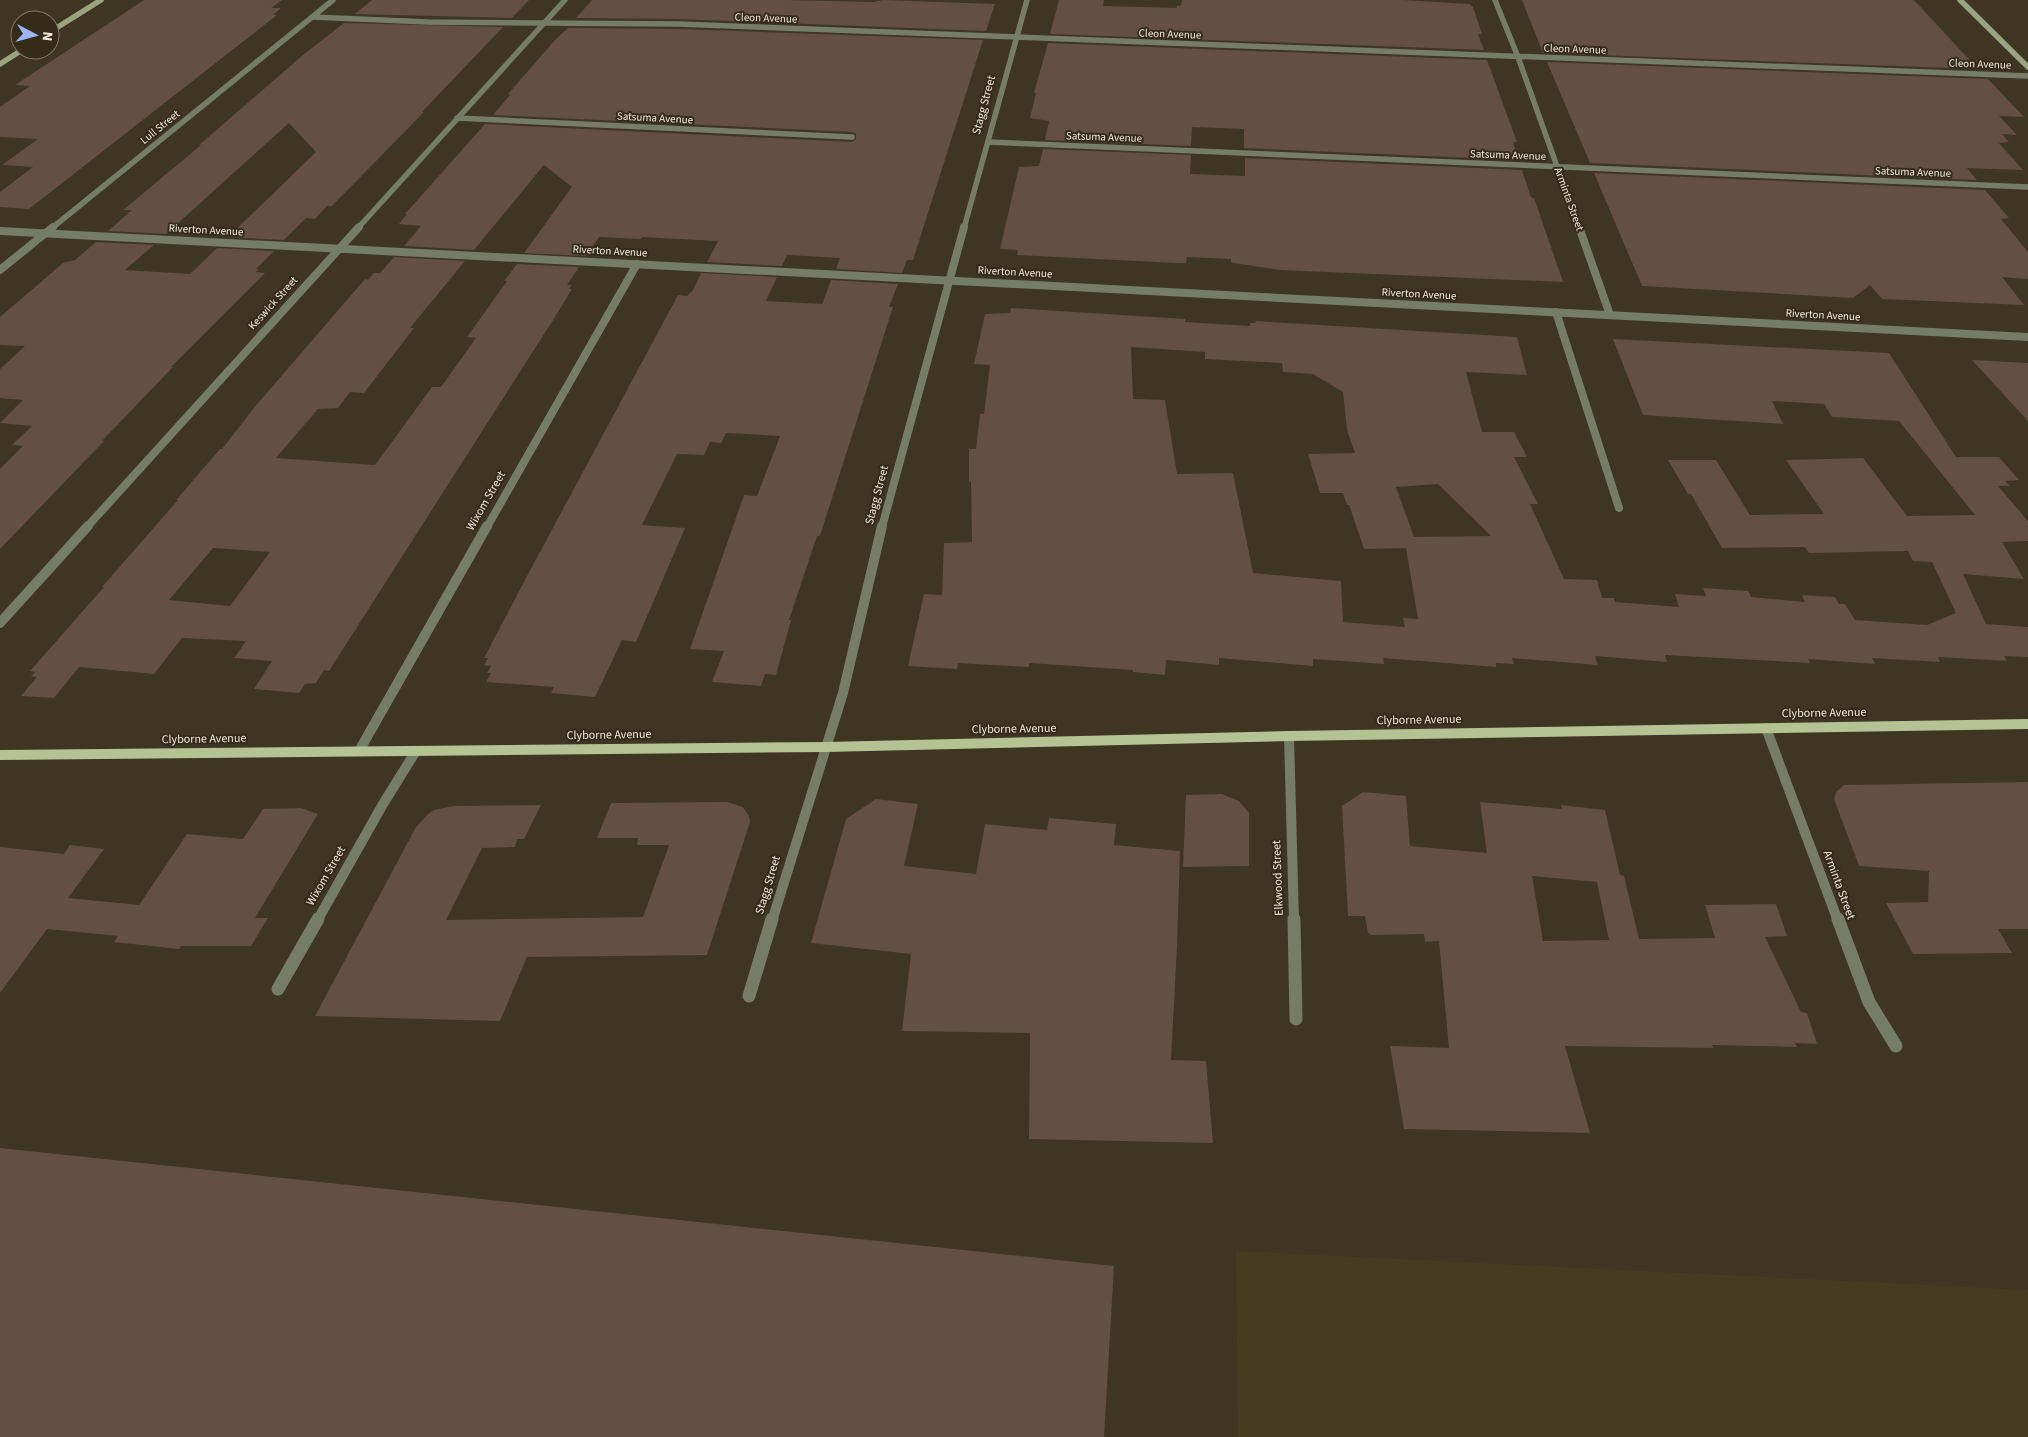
<svg xmlns="http://www.w3.org/2000/svg" width="2028" height="1437" font-family="'Source Sans 3',sans-serif">
<style>
.built{fill:#463b21}
.building{fill:#634f43;fill-rule:evenodd}
.lines{fill:none;stroke-linecap:round;stroke-linejoin:round}
.street-far3{stroke:#767d66;stroke-width:5.5}
.street-far2{stroke:#767d66;stroke-width:8}
.street-far1{stroke:#767d66;stroke-width:10}
.street{stroke:#767d66;stroke-width:13}
.secondary{stroke:#9aa480;stroke-width:5.5}
.primary{fill:#b5c293;fill-rule:evenodd}
.labels{text-anchor:middle;dominant-baseline:central;stroke-width:4;stroke-linejoin:round;paint-order:stroke}
.far-street-label{font-size:11px;fill:#f0eadf;stroke:#342b19}
.street-label{font-size:12px;fill:#f0eadf;stroke:#342b19}
</style>
<rect width="100%" height="100%" fill="#3e3523"/>
<!-- built -->
<path class="built" d="M1236 1251 2028 1290V1437H1238Z"/>
<!-- building -->
<g class="building">
<path d="M144 0H282L271 8H281L273 15H277L29 209 0 207V192L33 167 2 165 38 139 0 137V107L30 86 15 85Z"/>
<path d="M372 0H529L512 18 355 14Z"/>
<path d="M592 0H787L874 2 883 0 995 4 986 31 678 19 576 18Z"/>
<path d="M1059 0H1104L1103 6 1177 8V6L1181 5 1182 0H1403L1470 4 1473 7 1482 34H1478L1484 50 1050 34Z"/>
<path d="M1522 0H1914L1978 69 1543 53Z"/>
<path d="M344 23 503 27 422 112H424L332 206H327L315 219 306 218 284 240 228 237 316 152 289 123 166 234 108 231 132 210H123L201 145H199L303 55Z"/>
<path d="M568 28 678 29 983 40 913 260H907L902 273 836 269 840 258 787 255 782 266 707 262 718 241 642 237 641 239 599 237 586 256 524 253 572 187 544 165 474 250 404 246 421 226 399 224 407 214H405L485 124 852 142 856 139V134L852 132 493 115 510 95 508 94 555 40Z"/>
<path d="M1048 43 1487 60 1517 142H1513L1518 160 1244 148V129L1192 127 1191 146 1045 140 1049 121 1030 118 1036 93H1034Z"/>
<path d="M1547 62 1988 79 2024 117 1999 116 2017 135 2002 134 2009 142 1999 143 2023 170 1967 168 1977 180 1590 163Z"/>
<path d="M1043 149 1191 155 1190 174 1245 176V158L1522 170 1531 197 1534 198 1542 221 1563 282 1280 270 1234 263 1231 262V259L1187 257 1186 263H1177L1017 255 1018 250 1000 249 1019 167 1039 166Z"/>
<path d="M1594 173 1985 190 2009 218 2001 219 2028 252V279L2002 277 2024 305 1882 299 1870 285 1853 298 1642 286Z"/>
<path d="M96 242 154 245 125 270 190 274 217 248 274 251 256 269H259L256 272 265 273 171 367H173L102 441H104L0 549V469L23 446 12 445 32 426 0 423 23 400 0 398V369L25 346 0 345V317L63 263 75 260Z"/>
<path d="M394 257 465 261 410 328H414L364 393 350 392 338 408 318 409 276 458 375 465 432 387H441L476 338 467 337 507 281H504L517 264 579 267 567 285H572L569 289H572L555 317 329 671 324 670 316 683 305 684 299 693 254 689 272 661 234 658 246 641 182 638 154 674 79 667 54 698 21 696 37 677 31 676 35 672 30 671 104 587H102L178 500H176L220 449H222L253 409 365 279 368 280 374 273H380ZM213 548 270 552 230 606 169 600Z"/>
<path d="M701 273 777 277 766 301 822 304 831 280 898 284 889 307H893L833 495 820 536H817L789 620H791L776 675 765 674 761 686 712 682 724 651 690 649 744 495 757 496 780 436 726 433 721 443 710 442 704 455 677 454 642 525 685 528 636 642 622 640 595 697 551 693 554 687 486 682 491 673H487L491 666 484 665 488 658H484L526 578 678 295 687 296 693 290Z"/>
<path d="M1011 308 1185 319V322L1250 326V323H1256L1255 321 1517 337 1527 375 1466 372 1482 432H1514L1527 457H1514L1538 504H1530L1564 579 1597 580 1602 598H1614L1615 602 1679 607 1675 594 1706 596 1703 588 1748 591 1751 597 1805 602 1802 595 1835 597 1839 604H1845L1855 620 1927 625 1956 613 1932 562 1913 561 1908 551 1809 553 1805 547 1722 548 1691 494H1688L1668 460H1716L1750 515 1824 514 1786 460 1863 458 1907 516 1975 515 1899 421 1832 417 1824 404 1772 401 1783 424 1643 415 1613 339 1889 353 1956 457H1999L2019 480 2005 481 2010 486H1998L2028 521V541L2002 542 2024 579 1963 574 1986 624 2028 627V657L2004 656 2007 661 1938 657 1940 662 1872 658 1875 664 1808 659 1810 663 1665 655 1667 662 1595 656 1598 665 1512 658 1514 664 1496 663V667L1383 658 1384 664 1313 659V666L1219 658V665L1166 660 1165 675 1133 672V670L1029 663V667L958 663 957 669 908 666 924 594 942 595 944 543 972 542 971 482H969V449H976L980 414H984L990 365 974 364 985 314 1010 313ZM1131 347 1205 352V359L1282 363 1283 372 1313 374 1343 392 1347 430 1355 453 1308 454 1320 493H1343L1347 505H1349L1364 549 1406 548 1418 619 1403 618 1405 627 1343 622 1341 581 1253 573 1233 473 1177 474 1165 400 1133 399ZM1438 484 1491 536 1414 537 1396 487Z"/>
<path d="M1972 360 2028 363V421Z"/>
<path d="M2028 782V929H1998L2012 953 1913 954 1886 903 1928 902 1929 871 1859 866 1834 799 1836 792 1844 785Z"/>
<path d="M1363 792 1406 796 1410 846 1487 853 1480 802 1562 809 1561 805 1605 810 1620 875 1624 876 1639 939 1715 938 1705 905 1776 904 1787 936 1765 937 1801 1012 1807 1013 1817 1044 1795 1043 1797 1047 1712 1045 1713 1048 1565 1046 1590 1133 1404 1129 1390 1046 1449 1048 1439 941 1425 942 1424 934 1371 935 1368 933 1365 916H1348L1342 806ZM1532 876 1597 882 1609 940 1543 941Z"/>
<path d="M1222 794 1239 801 1249 813V866L1183 867 1186 795Z"/>
<path d="M876 799 918 804 904 866 976 874 985 824 1047 830 1049 818 1116 824 1114 845 1180 851 1177 946 1171 1060 1206 1061 1213 1143 1029 1139 1030 1033 902 1031 911 954 811 943 846 819Z"/>
<path d="M727 802 743 807 749 816 750 822 707 955 527 957 500 1021 315 1016 416 827 428 814 434 810 454 806 541 805 524 839H517L515 847 482 848 446 920 643 917 669 845H637L638 838H597L611 803Z"/>
<path d="M301 808 318 814 255 918H268L251 946H181L179 949 114 942 118 936 47 929 0 993V847L64 854 70 845 104 849 68 898 139 905 187 834 243 839 263 809Z"/>
<path d="M0 1148 1114 1266 1104 1437H0Z"/>
</g>
<g class="lines">
<!-- street-far3 -->
<g class="street-far3">
<path d="M1495 0 1518 57 1579 228"/>
<path d="M312 17 428 22 678 24 2028 76"/>
<path d="M457 118 852 137"/>
<path d="M988 142 2028 187"/>
<path d="M52 228 333 0"/>
<path d="M358 228 565 0"/>
<path d="M964 228 1027 0"/>
</g>
<!-- street-far2 -->
<g class="street-far2">
<path d="M1579 227 1610 315"/>
<path d="M0 231 2028 337"/>
<path d="M0 270 53 227"/>
<path d="M1556 312 1619 508"/>
<path d="M87 527 359 227"/>
<path d="M487 527 637 264"/>
<path d="M882 527 964 227"/>
</g>
<!-- street-far1 -->
<g class="street-far1">
<path d="M0 623 88 526"/>
<path d="M1766 728 1838 921"/>
<path d="M1289 736 1294 921"/>
<path d="M359 751 487 526"/>
<path d="M317 921 383 804 416 751"/>
<path d="M772 921 843 693 882 526"/>
</g>
<!-- street -->
<g class="street">
<path d="M1294 919 1296 1019"/>
<path d="M1838 919 1869 1002 1896 1046"/>
<path d="M278 989 318 919"/>
<path d="M749 996 772 919"/>
</g>
<!-- secondary -->
<g class="secondary">
<path d="M1960 0 2028 67"/>
<path d="M50 32 101 0"/>
<path d="M0 64 22 50"/>
</g>
<!-- primary -->
<path class="primary" d="M2028 719V729L1289 741 826 752 0 760V750L826 742 1289 731Z"/>
</g>
<g class="labels">
<!-- far-street labels -->
<g class="far-street-label">
<text transform="translate(766 18) rotate(2)">Cleon Avenue</text>
<text transform="translate(1170 34) rotate(2)">Cleon Avenue</text>
<text transform="translate(1575 49) rotate(2)">Cleon Avenue</text>
<text transform="translate(1980 64) rotate(2)">Cleon Avenue</text>
<text transform="translate(655 118) rotate(3)">Satsuma Avenue</text>
<text transform="translate(160 127) rotate(-39)">Lull Street</text>
<text transform="translate(1104 137) rotate(2)">Satsuma Avenue</text>
<text transform="translate(1508 155) rotate(2)">Satsuma Avenue</text>
<text transform="translate(1913 172) rotate(2)">Satsuma Avenue</text>
<text transform="translate(1569 199) rotate(70)">Arminta Street</text>
<text transform="translate(206 230) rotate(3)">Riverton Avenue</text>
<text transform="translate(610 251) rotate(3)">Riverton Avenue</text>
<text transform="translate(1015 272) rotate(3)">Riverton Avenue</text>
<text transform="translate(1419 294) rotate(3)">Riverton Avenue</text>
<text transform="translate(273 303) rotate(-48)">Keswick Street</text>
<text transform="translate(1823 315) rotate(3)">Riverton Avenue</text>
</g>
<!-- street labels -->
<g class="street-label">
<text transform="translate(984 105) rotate(-75)">Stagg Street</text>
<text transform="translate(877 495) rotate(-75)">Stagg Street</text>
<text transform="translate(486 501) rotate(-60)">Wixom Street</text>
<text transform="translate(1824 713) rotate(-1)">Clyborne Avenue</text>
<text transform="translate(1419 720) rotate(-1)">Clyborne Avenue</text>
<text transform="translate(1014 729) rotate(-1)">Clyborne Avenue</text>
<text transform="translate(609 735) rotate(-1)">Clyborne Avenue</text>
<text transform="translate(204 739) rotate(-1)">Clyborne Avenue</text>
<text transform="translate(326 876) rotate(-60)">Wixom Street</text>
<text transform="translate(1278 878) rotate(-92)">Elkwood Street</text>
<text transform="translate(768 885) rotate(-73)">Stagg Street</text>
<text transform="translate(1839 885) rotate(70)">Arminta Street</text>
</g>
</g>
<!-- north arrow -->
<g transform="translate(35 35) rotate(96)"><circle r="24" fill="#342b19" stroke="#7f7768"/>
<path d="M0-4L9 19L0 12L-9 19Z" fill="#9eb4fd"/>
<text y="-8" font-size="14" font-weight="bold" text-anchor="middle" fill="#f0eadf">N</text>
</g>
</svg>
